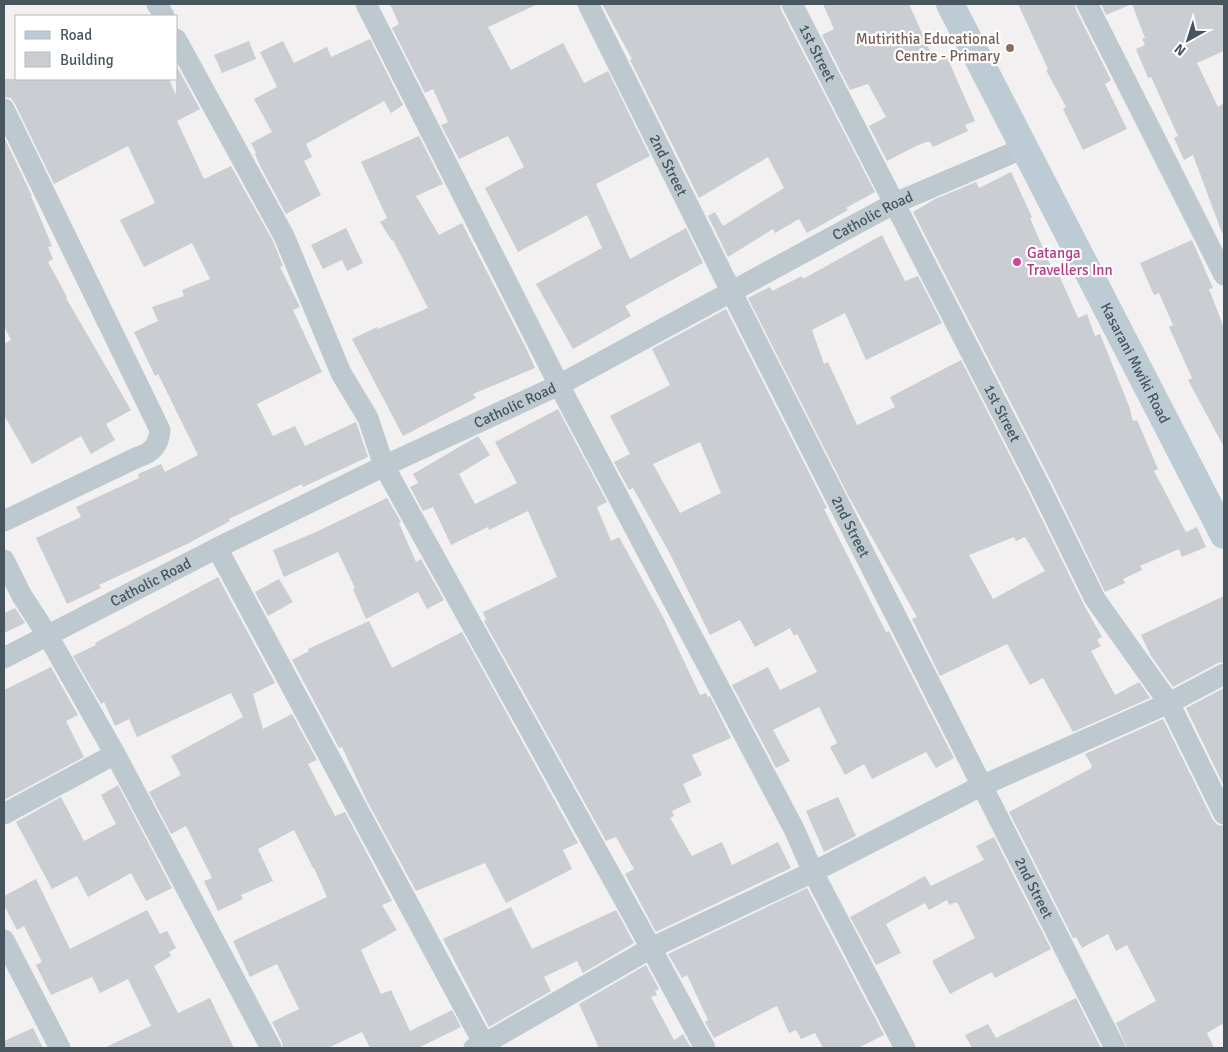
<svg xmlns="http://www.w3.org/2000/svg" width="1228" height="1052" font-family="Signika,sans-serif">
<style>
.building{fill:#caced2;fill-rule:evenodd}
.lines{fill:none;stroke-linecap:round;stroke-linejoin:round}
.street{stroke:#bdc9cf;stroke-width:21}
.secondary{stroke:#bdcbd4;stroke-width:28}
.education-dot{fill:#8d6e63;stroke:#fff;stroke-width:2}
.hotel-dot{fill:#d1479c;stroke:#fff;stroke-width:2}
.labels{text-anchor:middle;dominant-baseline:central;stroke-width:4.5;stroke-linejoin:round;paint-order:stroke}
.education-label{font-size:15px;fill:#785e54;stroke:#fff;text-anchor:end}
.street-label{font-size:15px;fill:#47565e;stroke:#fff}
.hotel-label{font-size:15px;fill:#b23c85;stroke:#fff;text-anchor:start}
</style>
<rect width="100%" height="100%" fill="#f2f0f0"/>
<!-- building -->
<g class="building">
<path d="M390 4H538L488 27 511 70 563 43 584 83 608 71 650 156 596 184 630 259 686 228 703 263 625 306 631 316 573 349 536 284 602 248 587 215 518 252 485 188 524 167 508 136 459 159 441 125 448 122 433 89 425 93 392 28 399 24Z"/>
<path d="M602 4H780L781 10 875 192 846 208 848 210 807 233 799 219 775 233 773 229 728 257 708 216 715 212 723 226 784 188 768 157 699 198 630 60 632 59Z"/>
<path d="M823 4H909L935 62 947 57 975 121 965 125 968 131 933 147 930 142H926L912 148 887 161 869 126 886 117 868 84 850 90 822 35 834 29Z"/>
<path d="M1018 4H1075L1076 10 1111 80 1105 84 1127 129 1083 150 1063 109 1066 107 1046 70 1048 69Z"/>
<path d="M1101 4H1132L1106 15Z"/>
<path d="M1132 4H1224V51L1197 63 1218 107 1224 103V232L1222 233 1193 155 1184 160 1174 138 1178 136 1151 77 1148 78 1136 49 1145 45 1142 39 1145 38Z"/>
<path d="M370 39 403 105 391 113 384 101 306 144 312 157 304 161 321 195 286 214 259 164 255 154 256 153 251 143 272 132 254 99 277 87 260 52 283 41 294 63 327 47 331 57Z"/>
<path d="M249 41 256 59 222 73 214 55Z"/>
<path d="M176 65 200 109 177 121 204 179 231 166 273 241 283 266 280 267 300 307 293 310 322 372 257 404 273 436 295 426 305 446 356 422 368 457 303 487 302 484 229 519 230 521 187 544 99 585 101 588 67 604 36 538 81 517 76 507 139 478 138 474 161 464 165 472 198 455 158 374 155 376 134 332 158 321 152 307 184 296 182 290 210 279 192 243 144 267 120 220 155 203 128 146 54 184 15 104 11 98 4 97V79H169L176 95Z"/>
<path d="M419 136 443 184 416 196 439 235 462 223 527 350 535 368 473 394 476 398 403 436 352 339 377 327 378 329 428 308 393 240 392 241 380 222 387 218 361 162Z"/>
<path d="M4 137 32 196H31L52 246 48 247 53 259 48 262 67 297 66 298 131 410 106 424 115 440 91 454 81 436 32 464 4 415V344L11 340 4 326Z"/>
<path d="M1011 172 1032 217 1030 218 1052 269 1056 268 1078 318 1087 314 1095 336 1100 334 1129 406 1133 421 1137 420 1158 469 1154 471 1186 532 1197 527 1206 547 1182 557 1179 549 1140 566 1142 570 1123 579 1125 583 1105 592 1051 481 913 212 935 199 976 182 979 188Z"/>
<path d="M346 228 363 263 347 271 342 260 323 269 311 245Z"/>
<path d="M882 235 905 281 918 276 942 323 866 360 845 313 812 330 824 364 828 362 857 425 895 407 890 397 961 360 1029 493 1085 607 1102 637 1097 640 1101 646 1091 651 1115 695 1139 682 1150 698 1073 732 1043 678 1030 685 1007 644 940 676 912 619 917 617 849 497 748 298 770 287 772 291 802 276 803 279ZM1014 537 1016 541 1025 537 1045 571 993 599 969 555Z"/>
<path d="M1192 240 1213 288 1209 289 1224 328V447L1188 380 1192 378 1169 327 1173 325 1159 293 1154 295 1140 263Z"/>
<path d="M726 309 827 508 824 509 886 632 889 631 954 758 936 768 926 752 872 779 864 764 845 775 830 747 837 743 819 707 773 730 790 761 776 768 732 685 768 667 780 690 817 672 797 634 794 636 790 628 755 647 740 620 710 635 669 552 633 488 629 490 614 462 630 454 610 416 670 385 652 349ZM700 442 721 493 680 513 653 464Z"/>
<path d="M558 409 607 502 597 507 611 541 619 537 663 617 700 695 706 693 708 697 710 696 731 738 692 755 702 775 683 784 691 802 672 811 674 816 670 818 692 856 722 842 732 865 778 842 791 868 656 932 625 874 634 869 616 837 606 841 484 621 486 620 483 612 557 577 528 511 489 530 488 527 451 545 433 507 423 511 410 487 418 483 413 474 478 436 490 455 459 474 475 504 517 483 495 442Z"/>
<path d="M387 498 401 522 399 523 416 562 421 559 444 600 427 609 418 592 366 619 353 589 355 588 338 552 284 577 273 550 316 532Z"/>
<path d="M218 577 275 683 253 694 263 729 292 714 317 760 308 764 335 816 345 812 392 901 382 905 397 930 361 950 381 994 391 990 410 1031 452 1010 461 1027 418 1048H370L362 1032 328 1048H283L282 1042 272 1022 299 1009 277 964 250 977 233 941 327 897 314 868H313L294 830 258 849 273 881 241 895 243 899 218 911 204 881 212 878 186 826 171 834 149 792 181 775 171 756 243 717 231 693 137 737 129 719 115 726 104 702 101 704 73 656 96 645 95 643Z"/>
<path d="M279 579 293 602 268 616 255 592Z"/>
<path d="M1224 596V662L1218 663 1173 687 1151 656 1141 635Z"/>
<path d="M15 608 25 623 4 633V613Z"/>
<path d="M369 621 392 668 462 632 578 843 563 850 572 869 506 903 485 863 416 891 367 801 342 747 339 748 292 660 309 651 308 649Z"/>
<path d="M51 667 78 715 66 721 84 757 4 800V690Z"/>
<path d="M1224 688V786L1186 708Z"/>
<path d="M1163 719 1213 820 1218 825 1224 826V1023L1207 1033 1214 1048H1127L1116 1023 1156 1001 1127 945 1116 951 1108 934 1082 948 1076 937 1073 938 1009 812 1090 769 1092 766 1085 754Z"/>
<path d="M118 785 172 888 146 901 131 873 88 897 77 876 52 889 16 822 61 797 84 841 116 824 101 795Z"/>
<path d="M838 797 856 836 824 852 806 811Z"/>
<path d="M994 837 1051 949 995 978 992 972 950 994 932 961 975 938 957 902 949 905 947 900 929 910 925 903 886 924 901 953 876 965 850 917 925 876 931 886 984 860 976 846Z"/>
<path d="M36 879 70 949 147 910 160 934 167 931 176 948 169 952 171 956 154 966 178 1013 210 998 234 1048H104L151 1026 128 979 100 993 92 977 51 995 36 965 42 962 24 926 17 930 4 905V896Z"/>
<path d="M807 888 884 1035 858 1048H823L815 1033 801 1039 796 1030 789 1033 777 1006 714 1038 705 1022 708 1020 687 975 682 978 668 954Z"/>
<path d="M511 907 532 949 616 910 634 943 583 973 577 961 544 977 551 991 489 1027 443 939Z"/>
<path d="M646 965 659 989 655 991 657 995 651 997 674 1040 683 1034 691 1048H599L579 1004Z"/>
<path d="M1076 998 1101 1048H972L965 1035 988 1024 996 1038Z"/>
<path d="M33 1028 43 1048H4V1041Z"/>
</g>
<g class="lines">
<!-- street -->
<g class="street">
<path d="M157 4 164 16"/>
<path d="M366 4 559 385 794 829 813 872 905 1048"/>
<path id="s1" d="M588 4 731 291 1115 1048"/>
<path id="s2" d="M792 4 1040 487 1095 599 1169 703 1224 814"/>
<path d="M1087 4 1224 275"/>
<path d="M176 39 284 236 341 373 368 418 384 466 651 948 705 1048"/>
<path d="M4 109 160 430C159 444 152 453 138 457L4 521"/>
<path d="M217 548 486 1048"/>
<path d="M4 560 22 596 48 636 115 754 271 1048"/>
<path id="s3" d="M4 658 217 548 384 466 559 385 895 203 1024 148"/>
<path d="M4 814 115 754"/>
<path d="M4 940 60 1048"/>
<path d="M474 1048 484 1044 651 948 813 872 981 786 1169 703 1224 674"/>
</g>
<!-- secondary -->
<path class="secondary" id="s4" d="M950 4 1224 535"/>
</g>
<!-- markers -->
<circle class="education-dot" cx="1010" cy="48" r="5"/>
<circle class="hotel-dot" cx="1017" cy="262" r="5"/>
<g class="labels">
<!-- education labels -->
<g class="education-label">
<text x="1000" y="39">Mutirithia Educational<tspan x="1000" dy="17">Centre - Primary</tspan></text>
</g>
<!-- street labels -->
<g class="street-label">
<text stroke="none"><textPath href="#s2" startOffset="55">1st Street</textPath></text>
<text stroke="none"><textPath href="#s1" startOffset="180">2nd Street</textPath></text>
<text stroke="none"><textPath href="#s3" startOffset="975">Catholic Road</textPath></text>
<text stroke="none"><textPath href="#s4" startOffset="404">Kasarani Mwiki Road</textPath></text>
<text stroke="none"><textPath href="#s3" startOffset="570">Catholic Road</textPath></text>
<text stroke="none"><textPath href="#s2" startOffset="460">1st Street</textPath></text>
<text stroke="none"><textPath href="#s1" startOffset="585">2nd Street</textPath></text>
<text stroke="none"><textPath href="#s3" startOffset="165">Catholic Road</textPath></text>
<text stroke="none"><textPath href="#s1" startOffset="990">2nd Street</textPath></text>
</g>
<!-- hotel labels -->
<g class="hotel-label">
<text x="1027" y="253">Gatanga<tspan x="1027" dy="17">Travellers Inn</tspan></text>
</g>
</g>
<!-- border -->
<rect width="1228" height="1052" fill="none" stroke="#47565e" stroke-width="10"/>
<!-- legend -->
<rect x="15" y="15" width="162" height="65" fill="#ffffff" stroke="#b5bbbf"/>
<rect x="25" y="31" width="25" height="8" fill="#bdcbd4" stroke="#b5bbbf"/>
<text x="60" y="40" font-size="15" fill="#47565e">Road</text>
<rect x="25" y="52" width="25" height="15" fill="#caced2" stroke="#b5bbbf"/>
<text x="60" y="65" font-size="15" fill="#47565e">Building</text>
<!-- north arrow -->
<g transform="translate(1188 40) rotate(219)" stroke="#ffffff" stroke-width="4" paint-order="stroke">
<path d="M0-4L9 19L0 12L-9 19Z" fill="#47565e"/>
<text y="-8" font-size="14" font-weight="bold" text-anchor="middle" fill="#47565e">N</text>
</g>
</svg>
